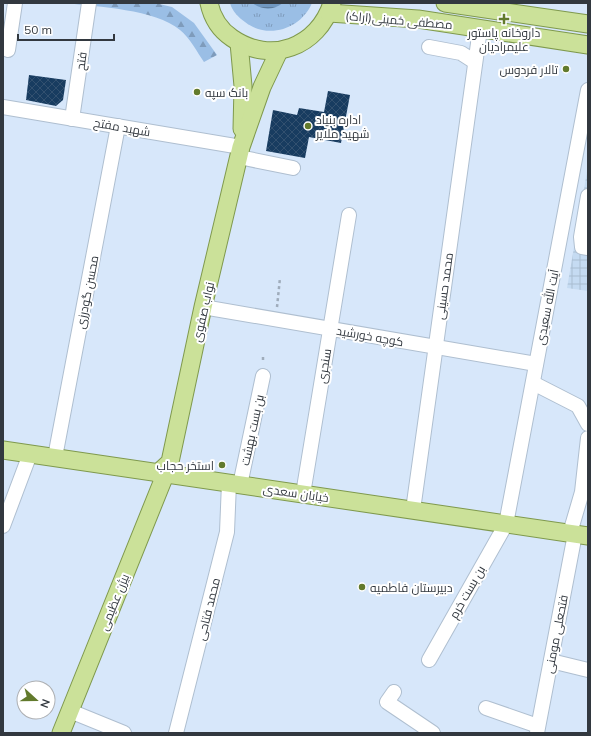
<svg xmlns="http://www.w3.org/2000/svg" width="591" height="736" font-family="Mulish,Cairo,sans-serif">
<style>
.industrial{fill:url(#industrial-grid)}
.grass{fill:url(#grass-tufts)}
.forest{fill:url(#forest-firs)}
.water{fill:url(#water-rules)}
.building{fill:url(#building-cross-hatch)}
.lines{fill:none;stroke-linecap:round;stroke-linejoin:round}
.minor-casing{stroke:#afbfd0;stroke-width:16}
.major-casing{stroke:#7f994d;stroke-width:19}
.path{stroke:#9facbb;stroke-width:2.5;stroke-dasharray:3 3;stroke-linecap:butt}
.minor{stroke:#fff;stroke-width:14}
.major{stroke:#cbe199;stroke-width:17}
.poi-dot{fill:#627a2c;stroke:#fff;stroke-width:1.5}
.labels{text-anchor:middle;dominant-baseline:central;stroke-width:4;stroke-linejoin:round;paint-order:stroke}
.street-label{font-size:12px;fill:#32383f;stroke:#fff}
.poi-label{font-size:12px;fill:#32383f;stroke:#fff;text-anchor:start}
</style>
<defs>
<pattern id="industrial-grid" width="8" height="8" patternUnits="userSpaceOnUse"><rect width="8" height="8" fill="#c5dbf2"/><path d="M0 4h8M4 0v8" fill="none" stroke="#aabdd1"/></pattern>
<pattern id="grass-tufts" width="24" height="20" patternUnits="userSpaceOnUse"><rect width="24" height="20" fill="#9abee5"/><path d="M3 7l-1-3M5 7V3M7 7l1-3M15 17l-1-3M17 17v-4M19 17l1-3" fill="none" stroke="#7e9bbb"/></pattern>
<pattern id="forest-firs" width="22" height="20" patternUnits="userSpaceOnUse"><rect width="22" height="20" fill="#9abee5"/><path d="M5 1l3.5 6h-7zM16 11l3.5 6h-7z" fill="#7e9bbb"/></pattern>
<pattern id="water-rules" width="6" height="5" patternUnits="userSpaceOnUse"><rect width="6" height="5" fill="#7097c0"/><path d="M0 2.5h6" fill="none" stroke="#5d7c9d"/></pattern>
<pattern id="building-cross-hatch" width="8" height="8" patternUnits="userSpaceOnUse"><rect width="8" height="8" fill="#183c60"/><path d="M0 0l8 8M0 8l8-8" fill="none" stroke="#32506f"/></pattern>
</defs>
<rect width="100%" height="100%" fill="#d7e7fa"/>
<!-- industrial -->
<path class="industrial" d="M588 166V291L567 288Z"/>
<!-- grass -->
<path class="grass" d="M230 3H312C301 29 268 40 245 22 239 18 232 11 230 3Z"/>
<!-- forest -->
<path class="forest" d="M66 3H155L172 7 194 23 217 55 204 62C197 52 190 38 180 30 155 9 98 7 66 3Z"/>
<!-- water -->
<path class="water" d="M252 3H283C272 11 263 10 252 3Z"/>
<!-- building -->
<g class="building">
<path d="M29 75 66 80 63 100 56 106 26 100Z"/>
<path d="M328 91 350 95 341 143 309 137 305 158 266 151 273 110 297 115 299 108 324 112Z"/>
</g>
<g class="lines">
<!-- minor casing -->
<g class="minor-casing">
<g id="minor">
<path d="M429 47 461 53 475 62"/>
<path d="M8 50 15 3"/>
<path d="M3 107 241 147"/>
<path d="M72 119 89 3"/>
<path d="M239 157 293 168"/>
<path d="M588 196 581 237 582 247 588 248"/>
<path d="M203 307 536 364"/>
<path d="M533 383 578 406 588 424"/>
<path d="M55 457 118 126"/>
<path d="M240 485 263 376"/>
<path d="M303 494 349 215"/>
<path d="M413 510 480 29"/>
<path d="M3 526 30 454"/>
<path d="M570 533 582 492 588 438"/>
<path d="M429 660 506 524 588 90"/>
<path d="M551 661 588 670"/>
<path d="M394 692 387 702 433 733"/>
<path d="M486 708 538 726"/>
<path d="M70 711 124 733"/>
<path d="M176 733 227 532 229 483"/>
<path d="M537 733 575 534"/>
</g>
</g>
<!-- major casing -->
<g class="major-casing">
<g id="major">
<path d="M209 3C212 17 220 30 232 38 271 65 318 47 332 3"/>
<path d="M445 3 588 24"/>
<path d="M329 13 418 19 588 45"/>
<path d="M239 43 243 86 242 129"/>
<path d="M3 450 588 536"/>
<path d="M61 733 163 480 158 473 170 462 203 307 241 147 262 87 279 51"/>
</g>
</g>
<!-- path -->
<g class="path">
<path d="M277 307 280 278"/>
<path d="M263 357V363"/>
</g>
<!-- minor -->
<use href="#minor" class="minor"/>
<!-- major -->
<use href="#major" class="major"/>
</g>
<!-- markers -->
<g class="poi-dot">
<path d="M502 13h4v4h4v4h-4v4h-4v-4h-4v-4h4z"/>
<circle cx="566" cy="69" r="4"/>
<circle cx="197" cy="92" r="4"/>
<circle cx="308" cy="126" r="4"/>
<circle cx="222" cy="465" r="4"/>
<circle cx="362" cy="587" r="4"/>
</g>
<g class="labels">
<!-- street labels -->
<g class="street-label">
<text transform="translate(399 20) rotate(5)">مصطفی خمینی(اراک)</text>
<text transform="translate(81 61) rotate(-82)">فتح</text>
<text transform="translate(122 127) rotate(10)">شهید مفتح</text>
<text transform="translate(444 286) rotate(-82)">محمد حسینی</text>
<text transform="translate(87 292) rotate(-79)">محسن گودرزی</text>
<text transform="translate(547 307) rotate(-79)">آیت الله سعیدی</text>
<text transform="translate(203 312) rotate(-77)">نواب صفوی</text>
<text transform="translate(370 336) rotate(10)">کوچه خورشید</text>
<text transform="translate(324 366) rotate(-81)">سنجری</text>
<text transform="translate(252 430) rotate(-78)">بن بست بهشت</text>
<text transform="translate(296 493) rotate(8)">خیابان سعدی</text>
<text transform="translate(467 592) rotate(-60)">بن بست خرم</text>
<text transform="translate(114 602) rotate(-68)">بیژن عظیمی</text>
<text transform="translate(208 609) rotate(-76)">محمد فتاحی</text>
<text transform="translate(556 634) rotate(-79)">فتحعلی مومنی</text>
</g>
<!-- poi labels -->
<g class="poi-label">
<text x="504" y="32" text-anchor="middle">داروخانه پاستور<tspan x="504" dy="14">علیمرادیان</tspan></text>
<text x="558" y="69" text-anchor="end">تالار فردوس</text>
<text x="205" y="92">بانک سپه</text>
<text x="316" y="119">اداره بنیاد<tspan x="316" dy="14">شهید ملایر</tspan></text>
<text x="214" y="465" text-anchor="end">استخر حجاب</text>
<text x="370" y="587">دبیرستان فاطمیه</text>
</g>
</g>
<!-- border -->
<rect width="591" height="736" fill="none" stroke="#32383f" stroke-width="8"/>
<!-- north arrow -->
<g transform="translate(36 700) rotate(111)"><circle r="19" fill="#ffffff" stroke="#adafb2"/>
<path d="M0-3L7 15L0 10L-7 15Z" fill="#627a2c"/>
<text y="-6" font-size="11" font-weight="bold" text-anchor="middle" fill="#32383f">N</text>
</g>
<!-- scale -->
<path d="M18 34v6h96v-6" fill="none" stroke="#32383f" stroke-width="2"/>
<text x="24" y="34" font-size="12" fill="#32383f" stroke="#ffffff" stroke-width="3" paint-order="stroke">50 m</text>
</svg>
